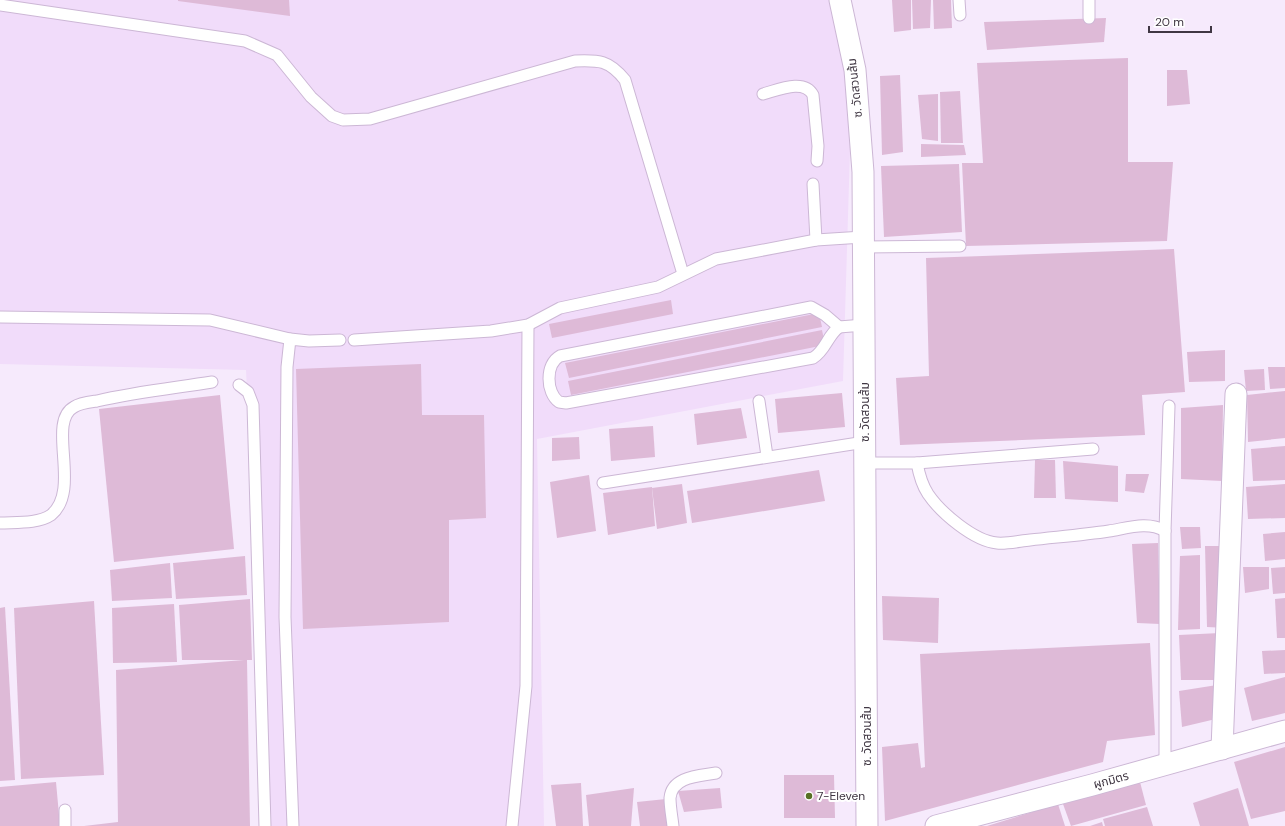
<svg xmlns="http://www.w3.org/2000/svg" width="1285" height="826" font-family="'DM Sans','Noto Sans Thai',sans-serif">
<style>
.built{fill:#f1dcfa}
.building{fill:#debad7}
.lines{fill:none;stroke-linecap:round;stroke-linejoin:round}
.lane-casing{stroke:#ccb7d5;stroke-width:13}
.street-casing{stroke:#ccb7d5;stroke-width:23}
.lane{stroke:#fff;stroke-width:11}
.street{stroke:#fff;stroke-width:21}
.poi-dot{fill:#577023;stroke:#fff;stroke-width:1.5}
.labels{text-anchor:middle;dominant-baseline:central;stroke-width:4;stroke-linejoin:round;paint-order:stroke}
.street-label{font-size:12px;fill:#403743;stroke:#fff}
.poi-label{font-size:12px;fill:#403743;stroke:#fff;text-anchor:start}
</style>
<rect width="100%" height="100%" fill="#f6eafc"/>
<!-- built -->
<path class="built" d="M0 0H835L844 37 850 150 843 381 537 439 544 826H267L246 370 0 364Z"/>
<!-- building -->
<g class="building">
<path d="M178 0H289L290 16 178 1Z"/>
<path d="M892 0H911V30L894 32Z"/>
<path d="M912 0H931L930 28 913 29Z"/>
<path d="M933 0H951L952 28 934 29Z"/>
<path d="M1106 18 1104 42 987 50 984 22Z"/>
<path d="M1128 58V162H1173L1167 241 966 246 962 163H983L977 63Z"/>
<path d="M1167 70H1187L1190 104 1167 106Z"/>
<path d="M900 75 903 152 882 155 880 76Z"/>
<path d="M960 91 963 143H941L940 92Z"/>
<path d="M938 94V141L922 139 918 95Z"/>
<path d="M921 144 964 145 966 155 921 157Z"/>
<path d="M959 164 962 232 884 237 881 166Z"/>
<path d="M1174 249 1185 392 1142 395 1145 435 900 445 896 378 929 376 926 258Z"/>
<path d="M671 300 673 314 552 338 549 324Z"/>
<path d="M819 313 822 327 569 378 565 363Z"/>
<path d="M822 330 825 345 571 395 568 381Z"/>
<path d="M1225 350V381L1189 382 1187 352Z"/>
<path d="M421 364 422 415H484L486 518 449 520V622L303 629 296 369Z"/>
<path d="M1268 367H1285V388L1270 389Z"/>
<path d="M1264 369 1265 390 1246 391 1244 370Z"/>
<path d="M1285 391V438L1248 442 1247 395Z"/>
<path d="M842 393 845 427 778 433 775 399Z"/>
<path d="M220 395 234 549 114 562 99 409Z"/>
<path d="M1223 405 1222 481 1181 479V408Z"/>
<path d="M741 408 747 438 697 445 694 414Z"/>
<path d="M653 426 655 457 611 461 609 429Z"/>
<path d="M579 437 580 459 552 461V438Z"/>
<path d="M1285 446V480L1253 481 1251 449Z"/>
<path d="M1035 460H1055L1056 498H1034Z"/>
<path d="M1063 461 1118 466V502L1065 499Z"/>
<path d="M819 470 825 501 692 523 687 491Z"/>
<path d="M1126 474H1149L1144 493 1125 491Z"/>
<path d="M589 475 596 531 557 538 550 482Z"/>
<path d="M682 484 687 523 657 529 652 488Z"/>
<path d="M1285 484V518L1248 519 1246 487Z"/>
<path d="M652 487 655 526 608 535 603 493Z"/>
<path d="M1180 527H1200L1201 548 1182 549Z"/>
<path d="M1285 532V559L1265 561 1263 534Z"/>
<path d="M1158 543 1160 624 1137 623 1132 544Z"/>
<path d="M1205 546H1225L1227 628 1207 627Z"/>
<path d="M1200 555V629L1178 630 1180 556Z"/>
<path d="M245 556 247 595 176 599 173 563Z"/>
<path d="M170 563 172 598 112 601 110 570Z"/>
<path d="M1243 567H1269V589L1245 593Z"/>
<path d="M1285 567V593L1273 594 1271 568Z"/>
<path d="M882 596 939 598 938 643 883 640Z"/>
<path d="M1285 598V638H1277L1275 599Z"/>
<path d="M250 599 252 660H247L250 826H84L118 822 116 670 244 660H182L179 605Z"/>
<path d="M94 601 104 775 21 779 14 608Z"/>
<path d="M174 604 177 662 113 663 112 608Z"/>
<path d="M5 607 15 780 0 781V608Z"/>
<path d="M1220 633 1219 680H1181L1179 635Z"/>
<path d="M1150 643 1155 735 1107 741 1103 762 885 821 882 747 918 743 921 768 925 767 920 654Z"/>
<path d="M1285 650V673L1264 674 1262 651Z"/>
<path d="M1285 677V713L1252 721 1244 688Z"/>
<path d="M1217 685 1220 718 1182 727 1179 691Z"/>
<path d="M1285 747V811L1251 819 1234 762Z"/>
<path d="M784 775H834L835 818H784Z"/>
<path d="M56 782 60 826H0V787Z"/>
<path d="M1140 782 1146 805 1071 826 1063 804Z"/>
<path d="M581 783 583 826H556L551 785Z"/>
<path d="M634 788 631 826H589L586 795Z"/>
<path d="M720 788 722 808 684 812 678 791Z"/>
<path d="M1238 788 1249 826H1200L1193 803Z"/>
<path d="M666 799 668 826H640L637 802Z"/>
<path d="M1058 804 1065 826H987Z"/>
<path d="M1147 807 1153 826H1105L1103 819Z"/>
<path d="M1102 822 1103 826H1090Z"/>
</g>
<g class="lines">
<!-- lane casing -->
<g class="lane-casing">
<g id="lane">
<path d="M959 0 960 15"/>
<path d="M0 5 245 41 277 55 311 97 332 116 343 120 370 119 575 61C599 60 609 60 625 80L683 274"/>
<path d="M1089 18V0"/>
<path d="M763 94C778 90 804 78 813 95L818 146 817 161"/>
<path d="M813 184 816 240"/>
<path d="M864 247 960 246"/>
<path d="M811 307 825 315 839 327C827 336 826 350 813 358L566 403 559 402C546 393 545 364 560 356Z"/>
<path d="M0 317 210 320 290 339"/>
<path d="M839 327 864 325"/>
<path d="M354 340 491 331 528 325 560 308 658 287 716 259 816 240 863 237"/>
<path d="M239 385 248 392 253 405 265 826"/>
<path d="M759 401 767 456"/>
<path d="M865 463H917C919 474 922 485 928 494 941 513 974 541 997 543 1007 544 1020 541 1030 540 1056 537 1083 535 1109 531 1128 528 1148 521 1165 531"/>
<path d="M917 463 1093 449"/>
<path d="M603 483 865 442"/>
<path d="M0 523C15 522 38 524 51 515 82 490 46 422 74 407 80 403 90 402 97 401 135 392 174 388 212 382"/>
<path d="M1165 765V531L1169 406"/>
<path d="M65 810V826"/>
<path d="M293 826 285 617 287 367 290 339 309 341 340 340"/>
<path d="M512 826 526 686 528 325"/>
<path d="M673 826C672 817 670 807 670 798 672 776 700 776 716 773"/>
</g>
</g>
<!-- street casing -->
<g class="street-casing">
<g id="street">
<path d="M840 0 855 70 863 172 867 826"/>
<path d="M1222 749 1236 394"/>
<path d="M936 826 1092 785 1285 731"/>
</g>
</g>
<!-- lane -->
<use href="#lane" class="lane"/>
<!-- street -->
<use href="#street" class="street"/>
</g>
<!-- markers -->
<circle class="poi-dot" cx="809" cy="796" r="4"/>
<g class="labels">
<!-- street labels -->
<g class="street-label">
<text transform="translate(855 88) rotate(-96)">ซ. วัดสวนส้ม</text>
<text transform="translate(865 412) rotate(-90)">ซ. วัดสวนส้ม</text>
<text transform="translate(867 736) rotate(-90)">ซ. วัดสวนส้ม</text>
<text transform="translate(1111 780) rotate(-15)">ผูกมิตร</text>
</g>
<!-- poi labels -->
<g class="poi-label">
<text x="817" y="796">7-Eleven</text>
</g>
</g>
<!-- scale -->
<path d="M1149 26v6h62v-6" fill="none" stroke="#403743" stroke-width="2"/>
<text x="1155" y="26" font-size="12" fill="#403743" stroke="#ffffff" stroke-width="3" paint-order="stroke">20 m</text>
</svg>
